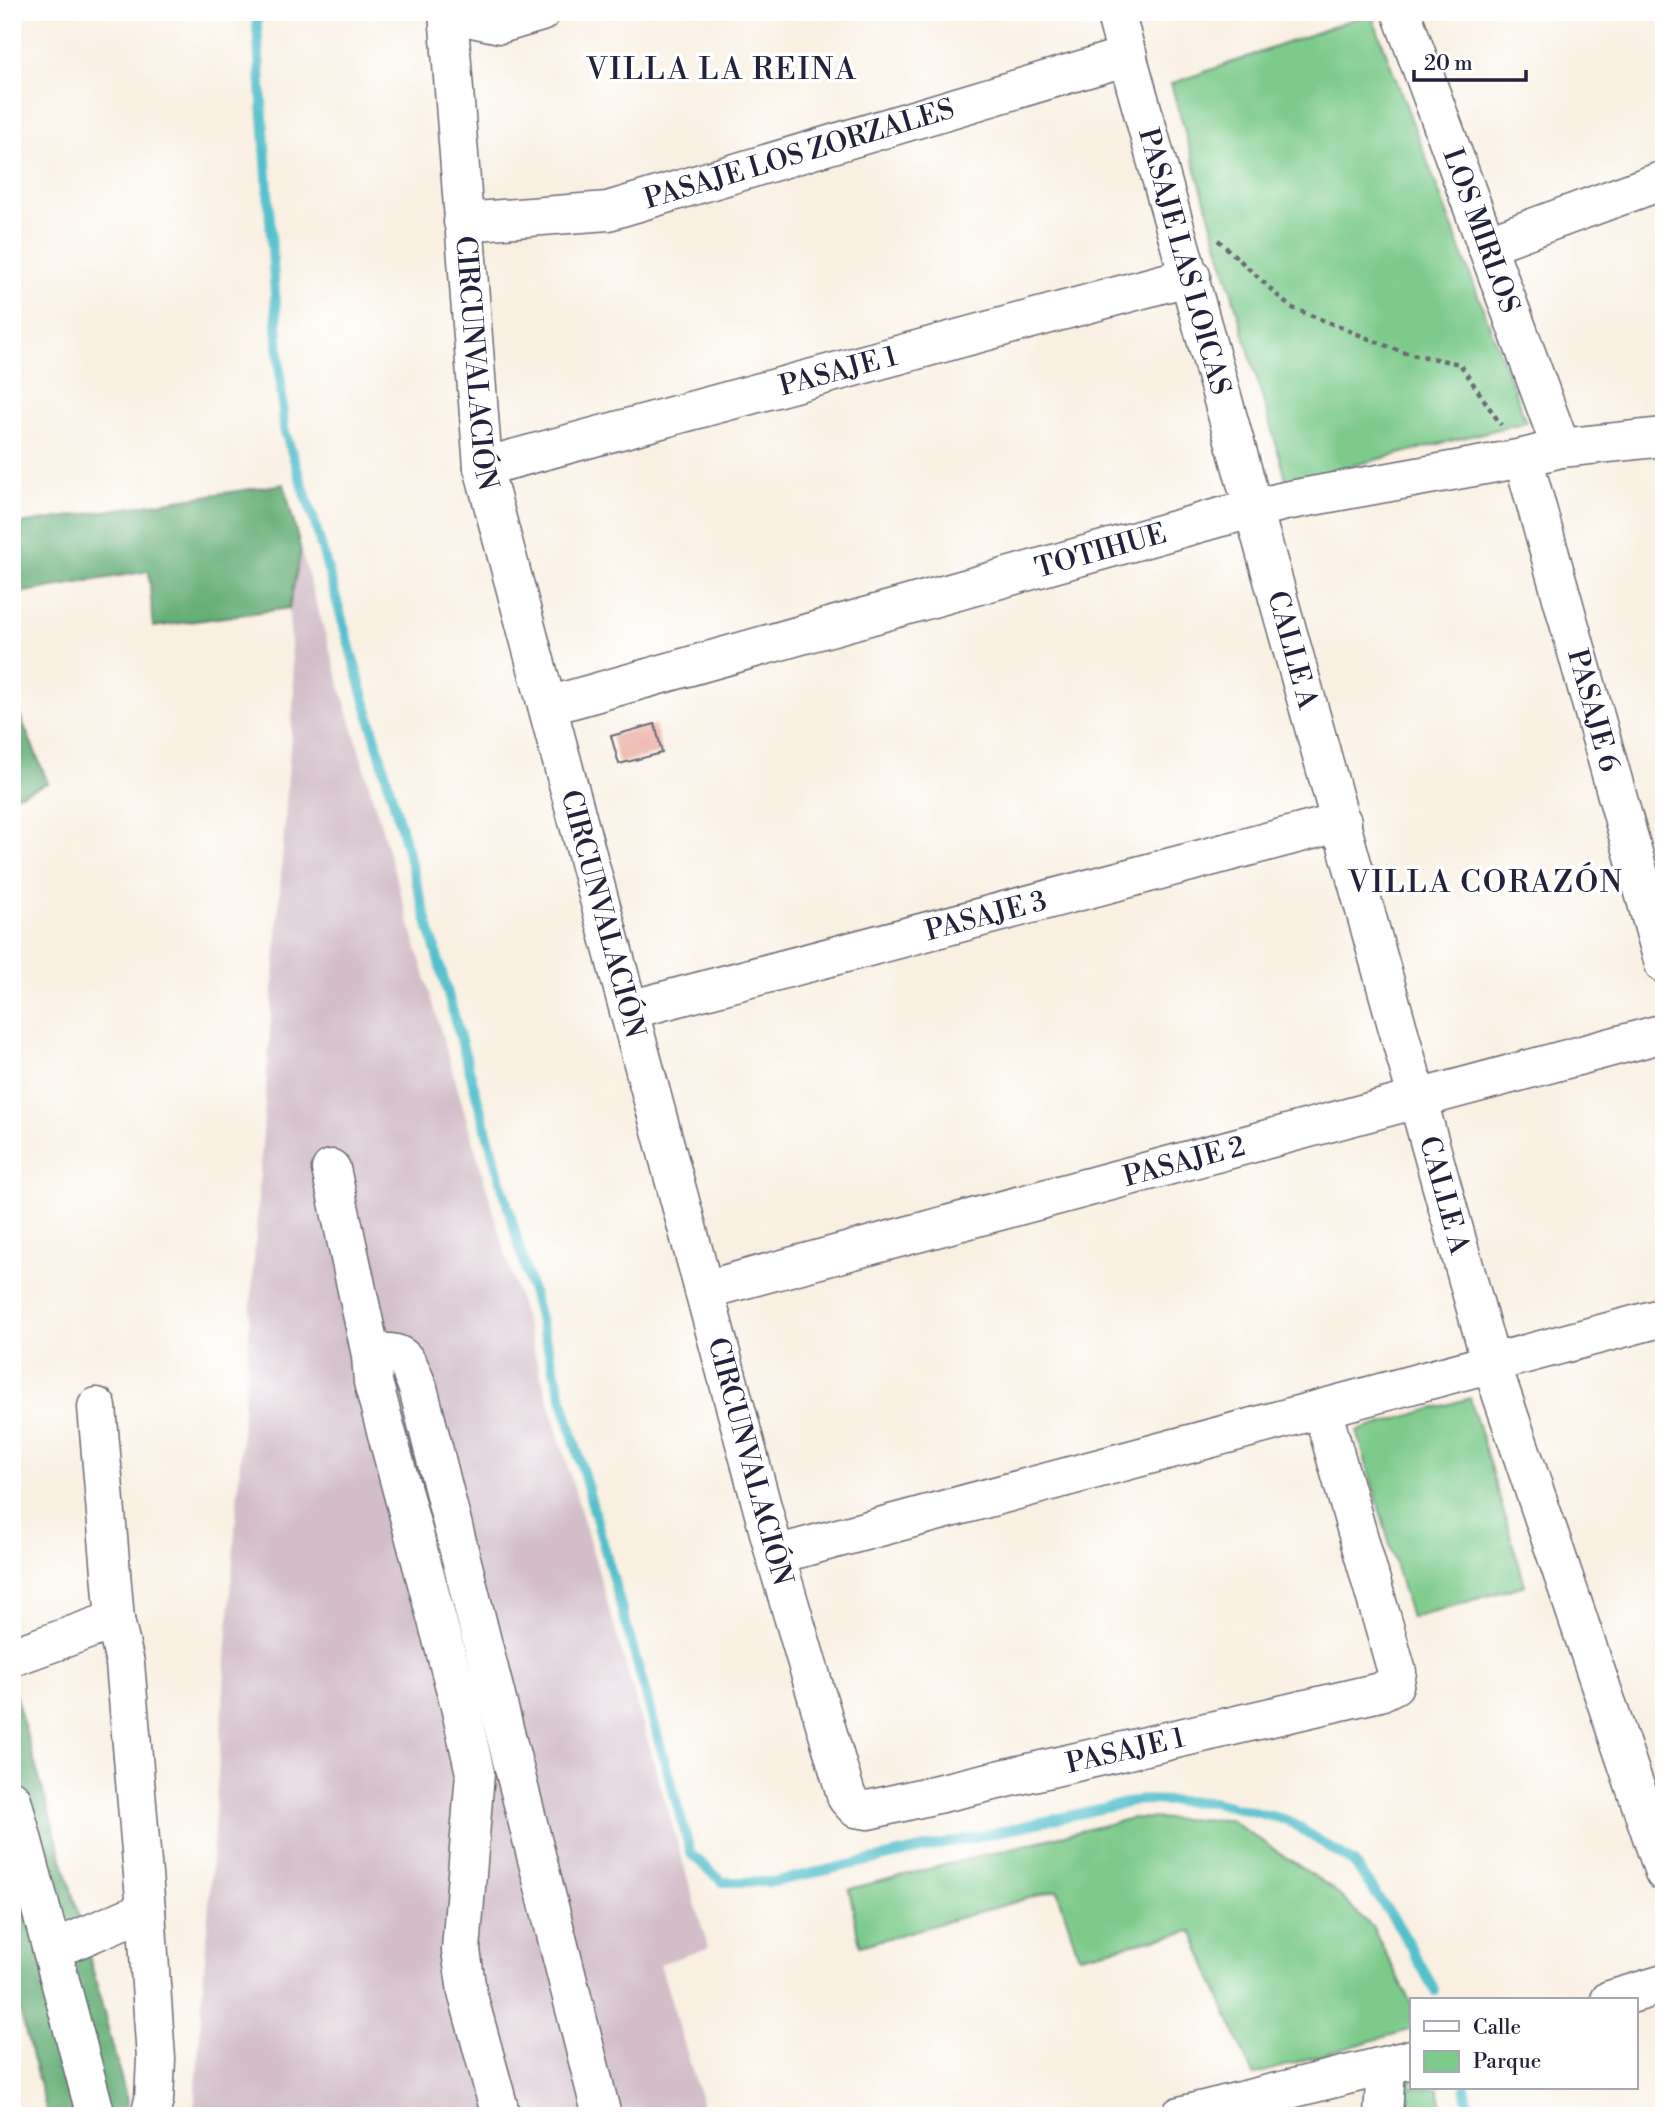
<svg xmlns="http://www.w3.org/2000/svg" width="1676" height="2128" font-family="'Libre Bodoni',serif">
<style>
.industrial{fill:#d2bdc8}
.green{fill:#7dcb8b;stroke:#507663;stroke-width:2}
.forest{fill:#66af77;stroke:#446859;stroke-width:2}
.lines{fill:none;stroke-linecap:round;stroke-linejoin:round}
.stream{stroke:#54c0cd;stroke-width:10}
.building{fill:#e89f91}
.minor-casing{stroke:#6d6a75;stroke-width:41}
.major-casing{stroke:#6d6a75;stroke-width:41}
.path{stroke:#6d6a75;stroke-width:4.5;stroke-dasharray:5 5;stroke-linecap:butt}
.minor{stroke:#fff;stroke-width:38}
.major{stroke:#fff;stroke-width:38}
.labels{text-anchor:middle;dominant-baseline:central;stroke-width:7;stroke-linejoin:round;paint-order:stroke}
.street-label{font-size:28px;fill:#22223b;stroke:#fff}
.neighbourhood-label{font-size:30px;letter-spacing:2px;fill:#22223b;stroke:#fff}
</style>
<rect width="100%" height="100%" fill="#fff"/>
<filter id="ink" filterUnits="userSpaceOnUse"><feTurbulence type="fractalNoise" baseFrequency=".0143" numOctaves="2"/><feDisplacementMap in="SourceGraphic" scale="14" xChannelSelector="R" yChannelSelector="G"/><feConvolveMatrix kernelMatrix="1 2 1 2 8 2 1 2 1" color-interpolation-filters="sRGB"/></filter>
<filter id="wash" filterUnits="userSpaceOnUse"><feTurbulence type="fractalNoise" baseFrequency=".00686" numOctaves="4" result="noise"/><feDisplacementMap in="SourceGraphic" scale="28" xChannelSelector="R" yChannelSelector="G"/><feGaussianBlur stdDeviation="1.57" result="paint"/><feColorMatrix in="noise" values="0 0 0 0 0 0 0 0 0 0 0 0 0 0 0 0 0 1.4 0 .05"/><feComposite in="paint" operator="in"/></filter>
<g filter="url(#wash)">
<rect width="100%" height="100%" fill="#f9f0e2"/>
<!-- industrial -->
<path class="industrial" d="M301 551 708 1948 660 1964 706 2116H194L294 690 285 553Z"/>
<!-- green -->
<g class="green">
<path d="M1371 13 1526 422 1287 482 1171 84Z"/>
<path d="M1470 1398 1525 1585 1411 1618 1357 1431Z"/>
<path d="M1132 1818 1230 1820 1332 1888 1373 1928 1412 2005V2029L1253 2075 1192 1931 1079 1956 1057 1890 860 1946 849 1889Z"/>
<path d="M1412 2076V2088H1438L1444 2116H1386L1388 2083Z"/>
</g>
<!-- forest -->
<g class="forest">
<path d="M284 484 301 551 289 608 153 627 149 571 12 594V525Z"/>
<path d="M12 697 48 783 12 797Z"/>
<path d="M12 1684 76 1906 127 2101 125 2116H48L12 1982Z"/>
</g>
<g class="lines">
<!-- stream -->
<g class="stream">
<path d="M256 12 284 429 313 517 691 1854 723 1882H773L1140 1800 1213 1802 1287 1820 1354 1863 1400 1928 1435 1991"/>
<path d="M1465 2088 1471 2116"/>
</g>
</g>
<g id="blocks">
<!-- building -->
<path class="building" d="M655 724 662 753 619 764 611 736Z"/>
</g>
</g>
<g filter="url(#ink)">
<use href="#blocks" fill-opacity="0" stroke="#6d6a75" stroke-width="2"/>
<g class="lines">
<!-- minor casing -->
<g class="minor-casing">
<g id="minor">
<path id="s1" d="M448 12 483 467 775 1555 847 1798 856 1808 868 1810 1380 1692 1394 1685 1397 1672 1322 1409"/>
<path id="s2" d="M1115 12 1491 1363 1664 1872"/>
<path id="s3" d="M1401 12 1561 448"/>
<path d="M448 13 500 24 541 12"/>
<path id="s4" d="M463 222 608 211 1128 56"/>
<path d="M1486 245 1664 180"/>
<path id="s5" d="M1523 458 1664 964"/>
<path id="s6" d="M483 467 1191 276"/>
<path id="s7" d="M548 706 1221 517 1285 501 1523 458 1561 448 1664 437"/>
<path id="s8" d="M629 1010 1342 822"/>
<path d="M331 1169 371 1355 373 1382 460 1706 475 1773 461 1950 467 1992 501 2116"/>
<path id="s9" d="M704 1290 1664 1033"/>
<path d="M371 1355C405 1348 406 1359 418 1388L602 2116"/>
<path d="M97 1407 115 1620"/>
<path d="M775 1555 1664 1317"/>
<path d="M12 1657 115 1620 125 1663 146 1910 156 2059 154 2100 150 2116"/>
<path d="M12 1800 96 2116"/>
<path d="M52 1950 146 1910"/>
<path d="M1383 2116 1386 2066"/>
</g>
</g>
<!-- major casing -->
<g class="major-casing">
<g id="major">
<path d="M1610 2000 1664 1984"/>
<path d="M1180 2116 1412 2059"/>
</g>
</g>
<!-- path -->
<path class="path" d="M1218 240 1290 307 1402 352 1460 364 1501 425"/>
<!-- minor -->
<use href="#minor" class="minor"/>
<!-- major -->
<use href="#major" class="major"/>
</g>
</g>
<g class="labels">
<!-- street labels -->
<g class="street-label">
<text stroke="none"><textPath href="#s4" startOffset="345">PASAJE LOS ZORZALES</textPath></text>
<text stroke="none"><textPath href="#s3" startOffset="233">LOS MIRLOS</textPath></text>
<text stroke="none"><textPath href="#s2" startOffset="259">PASAJE LAS LOICAS</textPath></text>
<text stroke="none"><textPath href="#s1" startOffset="352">CIRCUNVALACIÓN</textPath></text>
<text stroke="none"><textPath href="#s6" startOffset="368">PASAJE 1</textPath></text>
<text stroke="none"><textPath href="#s7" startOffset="574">TOTIHUE</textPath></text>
<text stroke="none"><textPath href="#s2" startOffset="662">CALLE A</textPath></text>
<text stroke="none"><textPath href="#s5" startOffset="262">PASAJE 6</textPath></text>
<text stroke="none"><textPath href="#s1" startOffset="919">CIRCUNVALACIÓN</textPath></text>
<text stroke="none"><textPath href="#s8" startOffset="369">PASAJE 3</textPath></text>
<text stroke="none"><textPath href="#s9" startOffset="497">PASAJE 2</textPath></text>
<text stroke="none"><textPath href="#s2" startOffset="1228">CALLE A</textPath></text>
<text stroke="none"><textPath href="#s1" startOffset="1486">CIRCUNVALACIÓN</textPath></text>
<text stroke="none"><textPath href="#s1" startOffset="2126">PASAJE 1</textPath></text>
</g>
<!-- neighbourhood labels -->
<g class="neighbourhood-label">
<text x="722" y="70">VILLA LA REINA</text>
<text x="1486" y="883">VILLA CORAZÓN</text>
</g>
</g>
<!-- margin -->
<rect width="1676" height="2128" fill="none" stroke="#fff" stroke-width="42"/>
<!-- legend -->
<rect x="1410" y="1998" width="228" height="91" fill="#ffffff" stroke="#a7a7b1" stroke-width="2"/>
<rect x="1424" y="2021" width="35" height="10" fill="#ffffff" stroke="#a7a7b1" stroke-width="2"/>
<text x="1473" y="2034" font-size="21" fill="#22223b">Calle</text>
<rect x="1424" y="2051" width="35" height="21" fill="#7dcb8b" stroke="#a7a7b1" stroke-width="2"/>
<text x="1473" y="2068" font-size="21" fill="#22223b">Parque</text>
<!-- scale -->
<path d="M1414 70v10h112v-10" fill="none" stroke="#22223b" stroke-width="3.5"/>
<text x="1424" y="70" font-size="21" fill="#22223b" stroke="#ffffff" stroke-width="5" paint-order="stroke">20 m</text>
</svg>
